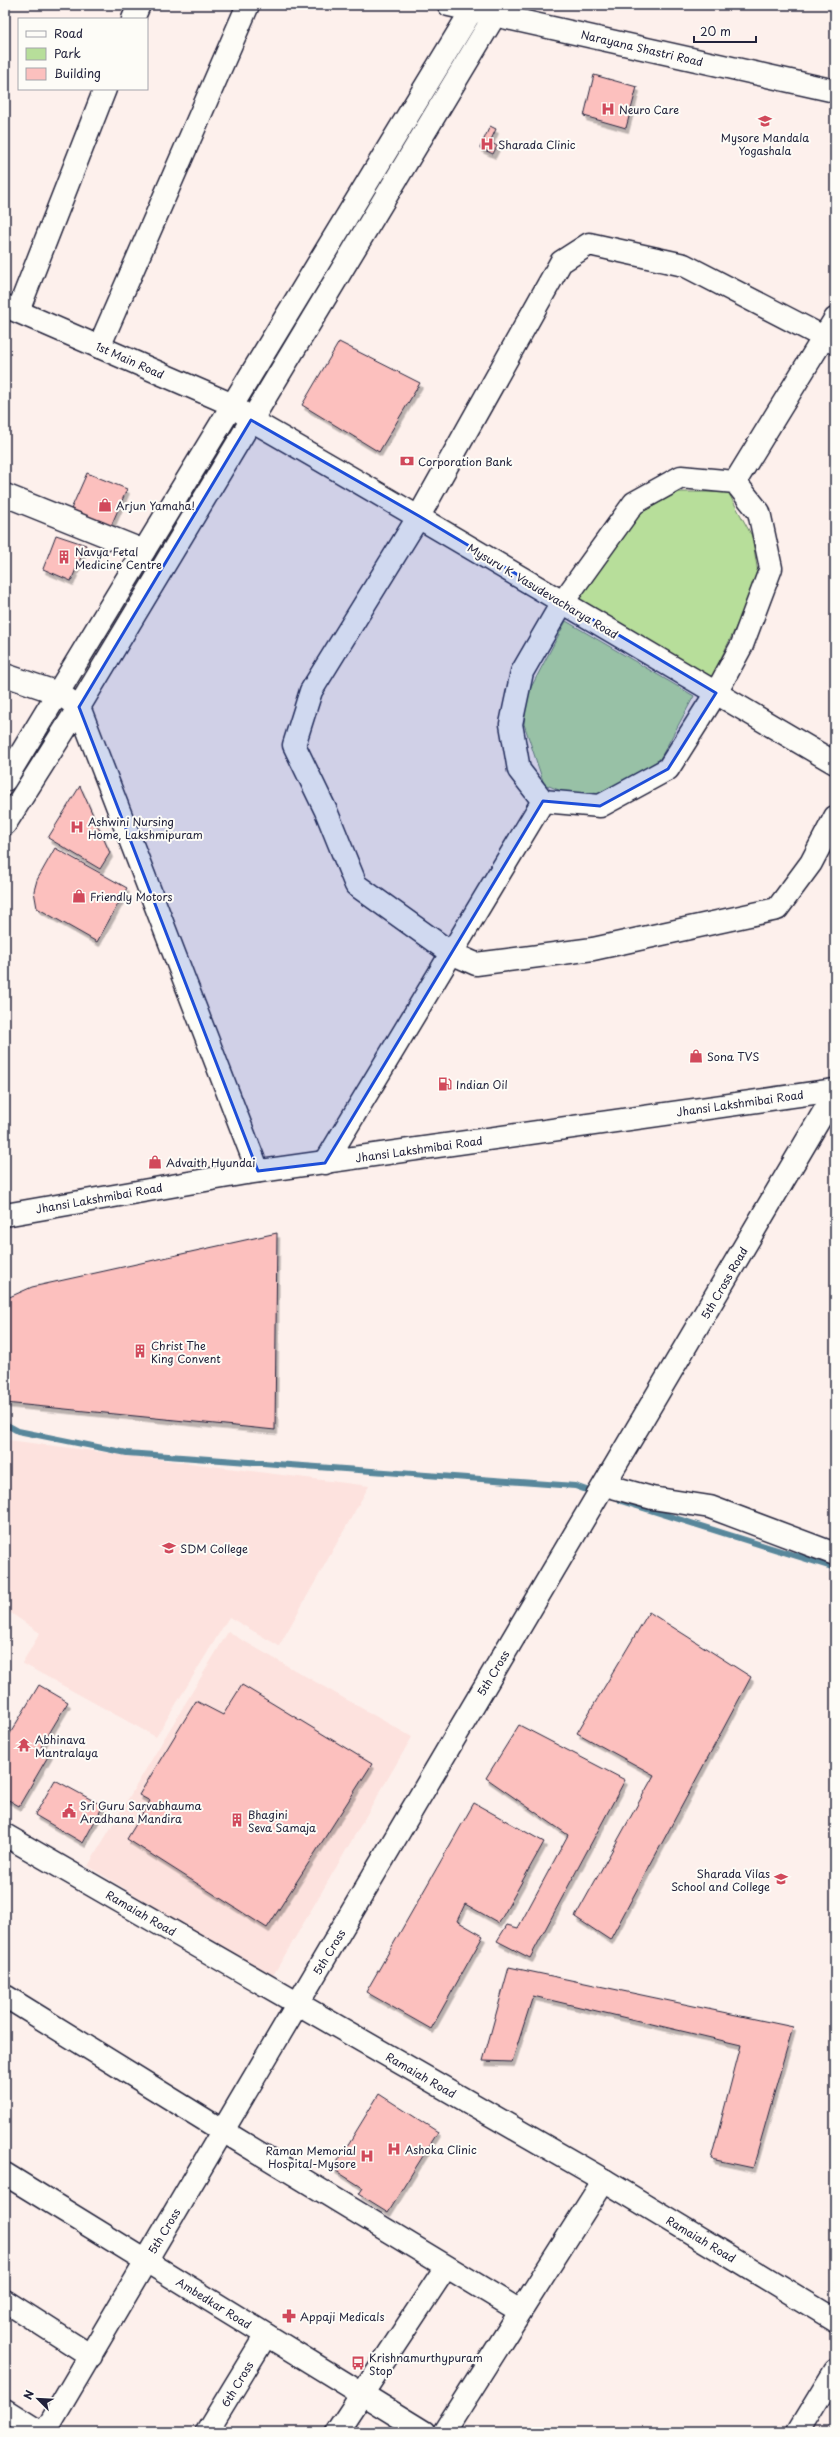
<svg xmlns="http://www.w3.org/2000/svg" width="840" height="2437" font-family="'Playpen Sans',sans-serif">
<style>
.built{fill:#fde2de}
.green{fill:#b7de9a;stroke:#6c806a}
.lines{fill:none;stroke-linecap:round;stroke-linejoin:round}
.stream{stroke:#59879b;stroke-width:6}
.building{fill:#fcc0be;stroke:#22223b;filter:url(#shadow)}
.minor-casing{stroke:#22223b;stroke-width:25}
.major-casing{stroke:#22223b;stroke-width:25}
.minor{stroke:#fdfcf7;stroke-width:22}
.major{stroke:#fdfcf7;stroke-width:22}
.marked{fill:#1d4ed8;fill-opacity:0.2;stroke:#1d4ed8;stroke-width:3;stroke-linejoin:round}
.labels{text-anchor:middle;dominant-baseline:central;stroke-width:4;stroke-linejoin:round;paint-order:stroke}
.street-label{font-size:11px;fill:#22223b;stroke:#fdfcf7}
.poi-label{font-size:11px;fill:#22223b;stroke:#fdfcf7;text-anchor:start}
</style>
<defs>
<filter id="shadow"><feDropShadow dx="2.5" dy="4.5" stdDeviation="0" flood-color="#0004"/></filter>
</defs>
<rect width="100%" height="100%" fill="#fdf0ec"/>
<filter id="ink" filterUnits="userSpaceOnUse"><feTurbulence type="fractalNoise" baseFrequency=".025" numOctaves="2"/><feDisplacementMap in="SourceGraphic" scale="8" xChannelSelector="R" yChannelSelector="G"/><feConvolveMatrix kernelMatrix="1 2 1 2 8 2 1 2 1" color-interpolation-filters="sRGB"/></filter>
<g filter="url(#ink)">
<!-- built -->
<g class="built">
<path d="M5 1437 8 1440 369 1486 279 1646 229 1617 156 1737 22 1663 40 1633 5 1609Z"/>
<path d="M228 1632 412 1737 271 1979 88 1866Z"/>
</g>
<!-- green -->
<g class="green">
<path d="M679 492H728L752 536 759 579 712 677 577 600 640 513Z"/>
<path d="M566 621 694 696 660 759 627 780 586 801 544 784 524 724 527 695Z"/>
</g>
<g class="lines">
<!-- stream -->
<g class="stream">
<path d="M5 1424 18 1431 127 1453 575 1486 595 1493"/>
<path d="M621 1501 835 1568"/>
</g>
</g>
<!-- building -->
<g class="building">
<path d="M594 75 637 87 626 128 584 116Z"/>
<path d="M490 126 496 129 490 142 497 146 493 154 480 148Z"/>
<path d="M339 342 420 383 379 452 302 405Z"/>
<path d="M87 473 127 489 108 533 68 516Z"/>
<path d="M56 535 86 545 71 581 43 569Z"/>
<path d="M80 786 110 853 100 869 48 838Z"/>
<path d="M55 848 127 888 97 942 37 908 34 891 37 880Z"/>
<path d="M277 1233 275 1430 5 1403V1299L32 1287Z"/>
<path d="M649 1612 751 1677 610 1940 575 1917 654 1775 577 1733Z"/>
<path d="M39 1685 68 1702 41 1747 50 1753 19 1806 5 1798V1742Z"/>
<path d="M242 1685 372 1764 267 1928 127 1839 150 1801 139 1795 196 1701 223 1715Z"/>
<path d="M519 1725 625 1780 530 1958 497 1941 507 1925 518 1928 568 1835 486 1778Z"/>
<path d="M55 1780 103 1806 83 1843 35 1815Z"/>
<path d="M474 1803 544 1842 499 1923 465 1904 457 1921 483 1936 431 2029 366 1992Z"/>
<path d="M509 1967 793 2027 753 2168 711 2159 741 2045 533 1996 512 2062 483 2061Z"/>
<path d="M379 2094 438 2132 388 2212 359 2194 363 2188 333 2169Z"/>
</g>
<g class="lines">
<!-- minor casing -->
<g class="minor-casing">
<g id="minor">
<path d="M449 5 835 91"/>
<path d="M133 19 139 5"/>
<path d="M5 306 233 405 251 420C447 532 640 649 835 763"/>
<path d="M18 311 105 89"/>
<path d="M835 343 684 265 589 244 561 262 419 516 311 691 294 745 326 811 356 885 451 953 476 964 593 949 777 909 811 863 835 817"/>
<path d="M99 347 248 5"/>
<path d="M681 477 735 482 759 512 771 568 742 645 716 693 668 769 600 806 543 801 519 770 511 724 522 672 562 603 634 503Z"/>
<path d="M735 482 835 319"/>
<path d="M5 495 144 551"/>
<path d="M5 675 58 693 79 707 258 1171"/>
<path d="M5 780 475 5"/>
<path d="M5 824 79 707 501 5"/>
<path d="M325 1163 543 801"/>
<path d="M605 1485 652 1498 710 1507 835 1554"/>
<path d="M5 1835 604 2180 835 2320"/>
<path d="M5 1996 223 2131 520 2311"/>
<path d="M5 2174 424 2432"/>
<path d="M5 2301 91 2356"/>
<path d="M5 2410 40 2432"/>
<path d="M45 2432 835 1093"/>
<path d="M207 2432 266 2335"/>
<path d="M337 2432 446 2267"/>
<path d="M444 2432 604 2180"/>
<path d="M798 2432 835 2371"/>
</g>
</g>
<!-- major casing -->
<g class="major-casing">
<path id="major" d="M5 1215 246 1173 835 1090"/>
</g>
<!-- minor -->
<use href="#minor" class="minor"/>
<!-- major -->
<use href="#major" class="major"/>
</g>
</g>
<!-- marked area -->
<path class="marked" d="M251 420 419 516 716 693 668 769 600 806 543 801 325 1163 258 1171 79 707Z"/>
<!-- icons -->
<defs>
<g id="hospital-bare" transform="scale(1.08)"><path d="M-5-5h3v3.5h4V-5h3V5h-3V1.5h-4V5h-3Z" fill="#d1495b" stroke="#fdfcf7" stroke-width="2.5" paint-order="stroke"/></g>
<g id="school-bare" transform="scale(1.08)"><path d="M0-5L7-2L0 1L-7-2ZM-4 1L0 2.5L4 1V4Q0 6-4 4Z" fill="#d1495b" stroke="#fdfcf7" stroke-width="2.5" paint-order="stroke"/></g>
<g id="bank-bare" transform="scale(1.08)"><path d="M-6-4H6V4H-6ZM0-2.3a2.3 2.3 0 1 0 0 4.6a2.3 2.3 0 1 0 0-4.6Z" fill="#d1495b" stroke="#fdfcf7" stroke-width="2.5" paint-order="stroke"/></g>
<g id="shop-bare" transform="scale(1.08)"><path d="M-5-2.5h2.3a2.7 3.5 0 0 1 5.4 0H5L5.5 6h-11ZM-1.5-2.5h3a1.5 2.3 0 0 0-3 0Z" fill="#d1495b" stroke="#fdfcf7" stroke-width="2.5" paint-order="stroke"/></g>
<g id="building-bare" transform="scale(1.08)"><path d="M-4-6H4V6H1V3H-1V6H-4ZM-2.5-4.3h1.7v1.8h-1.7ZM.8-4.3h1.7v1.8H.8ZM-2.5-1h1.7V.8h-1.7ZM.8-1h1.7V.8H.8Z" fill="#d1495b" stroke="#fdfcf7" stroke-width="2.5" paint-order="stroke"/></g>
<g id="fuel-bare" transform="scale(1.08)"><path d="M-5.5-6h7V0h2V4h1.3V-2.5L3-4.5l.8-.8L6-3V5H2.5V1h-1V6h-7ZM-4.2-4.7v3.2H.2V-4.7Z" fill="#d1495b" stroke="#fdfcf7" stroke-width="2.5" paint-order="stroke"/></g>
<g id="university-bare" transform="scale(1.08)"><path d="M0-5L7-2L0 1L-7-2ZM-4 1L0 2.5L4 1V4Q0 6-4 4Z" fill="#d1495b" stroke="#fdfcf7" stroke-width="2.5" paint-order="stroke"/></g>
<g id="temple-bare" transform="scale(1.08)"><path d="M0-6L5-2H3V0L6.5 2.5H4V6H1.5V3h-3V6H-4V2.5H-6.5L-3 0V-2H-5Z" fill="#d1495b" stroke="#fdfcf7" stroke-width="2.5" paint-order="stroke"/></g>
<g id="civic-bare" transform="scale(1.08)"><path d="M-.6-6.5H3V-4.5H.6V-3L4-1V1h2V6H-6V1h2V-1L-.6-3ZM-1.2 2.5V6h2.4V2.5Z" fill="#d1495b" stroke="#fdfcf7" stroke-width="2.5" paint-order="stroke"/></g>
<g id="pharmacy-bare" transform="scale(1.08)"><path d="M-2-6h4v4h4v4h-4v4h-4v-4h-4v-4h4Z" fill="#d1495b" stroke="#fdfcf7" stroke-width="2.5" paint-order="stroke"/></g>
<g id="bus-bare" transform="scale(1.08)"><path d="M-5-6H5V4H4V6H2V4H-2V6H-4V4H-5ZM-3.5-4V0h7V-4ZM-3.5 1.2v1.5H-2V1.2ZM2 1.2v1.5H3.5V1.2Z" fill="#d1495b" stroke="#fdfcf7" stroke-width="2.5" paint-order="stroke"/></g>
</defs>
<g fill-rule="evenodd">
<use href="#hospital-bare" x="608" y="109"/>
<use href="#school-bare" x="765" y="121"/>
<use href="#hospital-bare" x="487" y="144"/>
<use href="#bank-bare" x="407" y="461"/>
<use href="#shop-bare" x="105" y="505"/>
<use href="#building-bare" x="64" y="557"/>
<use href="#hospital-bare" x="77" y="827"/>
<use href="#shop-bare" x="79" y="896"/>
<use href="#shop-bare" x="696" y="1056"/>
<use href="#fuel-bare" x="445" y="1084"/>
<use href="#shop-bare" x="155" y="1162"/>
<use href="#building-bare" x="140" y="1351"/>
<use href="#university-bare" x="169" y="1548"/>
<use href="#temple-bare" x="24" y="1745"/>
<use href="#civic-bare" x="69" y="1811"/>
<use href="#building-bare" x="237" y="1820"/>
<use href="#school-bare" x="781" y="1879"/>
<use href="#hospital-bare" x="394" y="2149"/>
<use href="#hospital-bare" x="367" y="2156"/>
<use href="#pharmacy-bare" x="289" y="2316"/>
<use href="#bus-bare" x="358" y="2363"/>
</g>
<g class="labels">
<!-- street labels -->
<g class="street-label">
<text transform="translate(642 48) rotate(13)">Narayana Shastri Road</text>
<text transform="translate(130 360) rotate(24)">1st Main Road</text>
<text transform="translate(543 591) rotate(31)">Mysuru K. Vasudevacharya Road</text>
<text transform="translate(740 1103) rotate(-8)">Jhansi Lakshmibai Road</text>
<text transform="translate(419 1149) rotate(-8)">Jhansi Lakshmibai Road</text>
<text transform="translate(99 1198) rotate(-10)">Jhansi Lakshmibai Road</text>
<text transform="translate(724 1283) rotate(-60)">5th Cross Road</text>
<text transform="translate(493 1673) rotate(-59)">5th Cross</text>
<text transform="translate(141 1913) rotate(30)">Ramaiah Road</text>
<text transform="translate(329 1952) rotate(-59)">5th Cross</text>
<text transform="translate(421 2075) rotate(30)">Ramaiah Road</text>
<text transform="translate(164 2231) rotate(-59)">5th Cross</text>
<text transform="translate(701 2239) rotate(31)">Ramaiah Road</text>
<text transform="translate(214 2303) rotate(32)">Ambedkar Road</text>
<text transform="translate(237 2384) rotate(-59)">6th Cross</text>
</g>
<!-- poi labels -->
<g class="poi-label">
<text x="619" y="109">Neuro Care</text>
<text x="765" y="137" text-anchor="middle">Mysore Mandala<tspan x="765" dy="13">Yogashala</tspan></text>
<text x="498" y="144">Sharada Clinic</text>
<text x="418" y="461">Corporation Bank</text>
<text x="116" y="505">Arjun Yamaha!</text>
<text x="75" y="551">Navya Fetal<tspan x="75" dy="13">Medicine Centre</tspan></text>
<text x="88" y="821">Ashwini Nursing<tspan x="88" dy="13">Home, Lakshmipuram</tspan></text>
<text x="90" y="896">Friendly Motors</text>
<text x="707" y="1056">Sona TVS</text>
<text x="456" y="1084">Indian Oil</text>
<text x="166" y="1162">Advaith Hyundai</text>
<text x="151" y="1345">Christ The<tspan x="151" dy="13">King Convent</tspan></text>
<text x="180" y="1548">SDM College</text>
<text x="35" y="1739">Abhinava<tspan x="35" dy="13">Mantralaya</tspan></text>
<text x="80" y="1805">Sri Guru Sarvabhauma<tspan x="80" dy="13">Aradhana Mandira</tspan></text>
<text x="248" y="1814">Bhagini<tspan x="248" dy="13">Seva Samaja</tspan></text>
<text x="770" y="1873" text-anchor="end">Sharada Vilas<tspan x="770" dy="13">School and College</tspan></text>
<text x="405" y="2149">Ashoka Clinic</text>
<text x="356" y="2150" text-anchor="end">Raman Memorial<tspan x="356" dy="13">Hospital-Mysore</tspan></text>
<text x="300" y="2316">Appaji Medicals</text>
<text x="369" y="2357">Krishnamurthypuram<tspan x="369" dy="13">Stop</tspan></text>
</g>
</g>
<!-- margin -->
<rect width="840" height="2437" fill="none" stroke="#fdfcf7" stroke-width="20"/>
<rect x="10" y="10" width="820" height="2417" fill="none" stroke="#22223b" stroke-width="1.5" filter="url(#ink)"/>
<!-- legend -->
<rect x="18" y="18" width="130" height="72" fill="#fdfcf7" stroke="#a5a5ac"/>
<rect x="26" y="31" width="20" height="6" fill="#fdfcf7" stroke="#a5a5ac"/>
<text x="54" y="38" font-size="12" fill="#22223b">Road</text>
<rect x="26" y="48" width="20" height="12" fill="#b7de9a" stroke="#a5a5ac"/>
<text x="54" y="58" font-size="12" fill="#22223b">Park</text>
<rect x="26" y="68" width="20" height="12" fill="#fcc0be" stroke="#a5a5ac"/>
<text x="54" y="78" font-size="12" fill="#22223b">Building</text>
<!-- north arrow -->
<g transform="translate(38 2399) rotate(294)" stroke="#fdfcf7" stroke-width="3" paint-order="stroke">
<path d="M0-3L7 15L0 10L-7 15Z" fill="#22223b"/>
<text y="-6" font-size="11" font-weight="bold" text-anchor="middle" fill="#22223b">N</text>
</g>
<!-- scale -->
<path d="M694 36v6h62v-6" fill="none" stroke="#22223b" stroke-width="2"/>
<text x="700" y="36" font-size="12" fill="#22223b" stroke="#fdfcf7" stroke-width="3" paint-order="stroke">20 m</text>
</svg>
